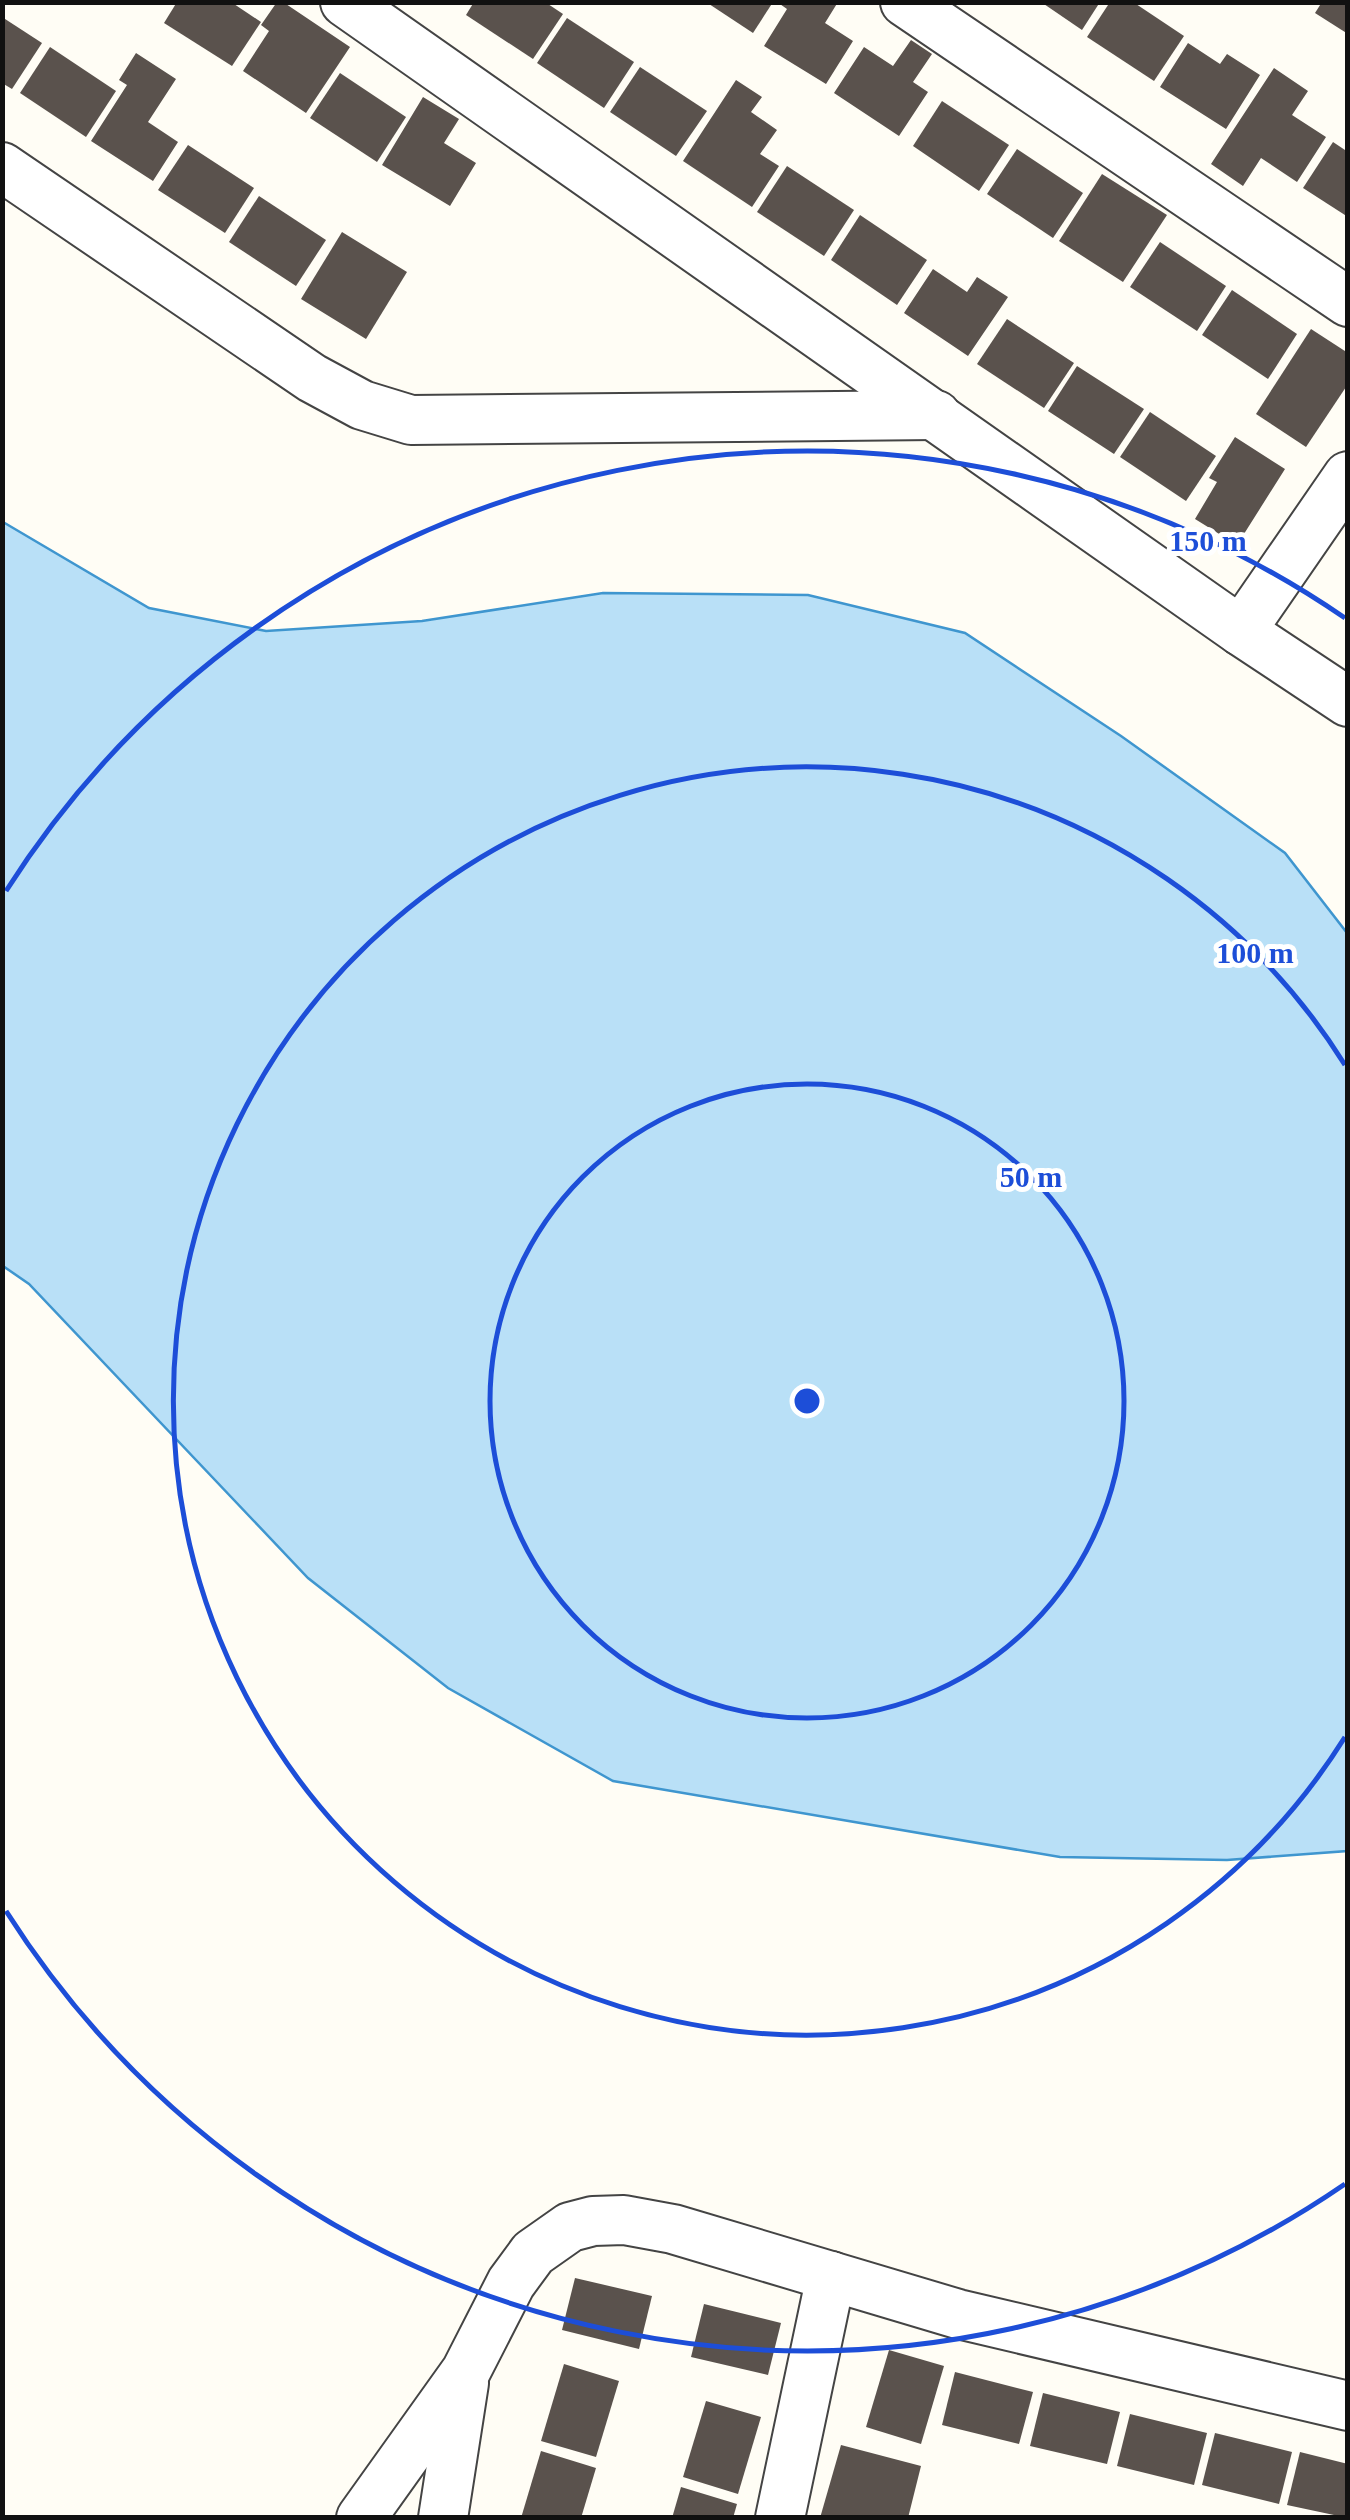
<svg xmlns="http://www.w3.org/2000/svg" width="1350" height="2520" font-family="Georgia,serif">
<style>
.water{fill:#b9e0f7;stroke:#3f96cf;stroke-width:2.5}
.building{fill:#5a524d}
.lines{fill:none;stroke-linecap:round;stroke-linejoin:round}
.minor-casing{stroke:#444;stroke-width:52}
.minor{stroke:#fff;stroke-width:48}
.ring{fill:none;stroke:#1d4ed8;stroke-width:5}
.centre{fill:#1d4ed8;stroke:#fff;stroke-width:5}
.ring-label{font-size:30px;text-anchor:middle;font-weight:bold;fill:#1d4ed8;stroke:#fff;stroke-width:10;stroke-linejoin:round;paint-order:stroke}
</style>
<rect width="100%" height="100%" fill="#fffdf5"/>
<!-- water -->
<path class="water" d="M3 522 149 608 266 631 422 621 603 593 808 595 965 633 1121 736 1285 853 1347 933V1851L1227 1860 1060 1857 613 1781 448 1688 308 1578 29 1284 3 1266Z"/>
<!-- building -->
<g class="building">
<path d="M177 2H231L261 22 232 66 164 23Z"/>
<path d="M277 2H283L350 47 306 113 243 71 269 31 261 25Z"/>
<path d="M474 2H545L563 14 533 59 466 15Z"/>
<path d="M706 2H773L753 33Z"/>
<path d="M777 2H838L825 23 853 41 826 84 764 46 787 9Z"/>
<path d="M1041 2H1100L1082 30Z"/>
<path d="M1110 2H1133L1184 36 1154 81 1087 37Z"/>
<path d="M1322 2H1348V34L1315 13Z"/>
<path d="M2 17 42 43 12 89 2 83Z"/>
<path d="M567 18 634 62 604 108 537 63Z"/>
<path d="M911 40 932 54 913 82 928 92 899 136 834 93 864 47 893 66Z"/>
<path d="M1188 43 1220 64 1227 54 1260 75 1226 129 1160 87Z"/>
<path d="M50 47 116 91 86 137 20 93Z"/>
<path d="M136 53 176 79 148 122 178 142 153 181 91 141 127 85 119 80Z"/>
<path d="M640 67 707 111 676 156 610 112Z"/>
<path d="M1274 68 1308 91 1292 115 1326 137 1297 182 1261 158 1243 186 1211 164Z"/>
<path d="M340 73 406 117 377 162 310 118Z"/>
<path d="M736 80 762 97 751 112 777 130 760 154 779 166 752 207 683 161Z"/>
<path d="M423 97 459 119 444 143 476 163 450 206 382 165Z"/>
<path d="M942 101 1009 145 979 191 913 146Z"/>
<path d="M1333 142 1348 152V217L1303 188Z"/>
<path d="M188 145 254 188 225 233 158 190Z"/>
<path d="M1017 149 1083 193 1053 238 987 194Z"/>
<path d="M787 166 854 210 824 256 757 212Z"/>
<path d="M1102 174 1167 215 1123 282 1059 241Z"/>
<path d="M259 196 326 240 296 286 229 242Z"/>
<path d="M860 215 927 260 897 305 831 260Z"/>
<path d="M342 232 407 272 366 339 301 299Z"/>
<path d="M1160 242 1226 286 1197 331 1130 287Z"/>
<path d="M933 269 967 292 977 277 1008 297 968 356 904 313Z"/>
<path d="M1232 290 1297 334 1268 379 1202 335Z"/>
<path d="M1007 319 1074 363 1044 408 977 364Z"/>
<path d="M1311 329 1348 353V384L1306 447 1256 414Z"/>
<path d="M1077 366 1144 409 1114 454 1048 411Z"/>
<path d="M1150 412 1216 456 1186 501 1120 457Z"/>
<path d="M1235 437 1285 469 1237 545 1195 519 1217 482 1209 478Z"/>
<path d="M575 2278 652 2296 639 2349 562 2330Z"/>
<path d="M704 2304 781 2323 768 2375 691 2357Z"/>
<path d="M889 2350 944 2366 921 2444 866 2427Z"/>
<path d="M564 2364 619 2381 596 2457 541 2441Z"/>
<path d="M955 2372 1033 2392 1019 2444 942 2425Z"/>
<path d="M1043 2393 1120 2412 1107 2464 1030 2446Z"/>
<path d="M706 2401 761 2417 738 2494 683 2477Z"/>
<path d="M1130 2414 1207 2433 1194 2485 1117 2466Z"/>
<path d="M1215 2433 1292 2452 1279 2504 1202 2485Z"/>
<path d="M841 2445 921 2466 908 2518H820Z"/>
<path d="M541 2451 596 2468 581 2518H521Z"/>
<path d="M1300 2452 1348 2464V2518L1287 2505Z"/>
<path d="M681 2487 737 2504 733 2518H672Z"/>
</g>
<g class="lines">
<!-- minor casing -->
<g class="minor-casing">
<g id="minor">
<path d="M345 2 1241 631 1348 702"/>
<path d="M905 2 1348 302"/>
<path d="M2 167 312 378 362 405 411 420 936 415"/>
<path d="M1241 631 1348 476"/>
<path d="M361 2518 466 2371 511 2283 533 2253 570 2227 593 2221 624 2220 673 2229 958 2314 1348 2406"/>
<path d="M443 2518 464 2383"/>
<path d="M780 2518 831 2276"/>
</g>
</g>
<!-- minor -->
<use href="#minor" class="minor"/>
</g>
<!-- distance rings -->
<g class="ring">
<circle cx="807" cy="1401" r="317"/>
<path d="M1345 1737A634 634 0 1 1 1345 1065"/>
<path d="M1345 2184A950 950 0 0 1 6 1911M6 891A950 950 0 0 1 1345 618"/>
</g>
<circle cx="807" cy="1401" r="15" class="centre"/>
<g class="ring-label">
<text x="1208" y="551">150 m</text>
<text x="1255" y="963">100 m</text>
<text x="1031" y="1187">50 m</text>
</g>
<!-- border -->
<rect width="1350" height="2520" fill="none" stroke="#111111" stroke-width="10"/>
</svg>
